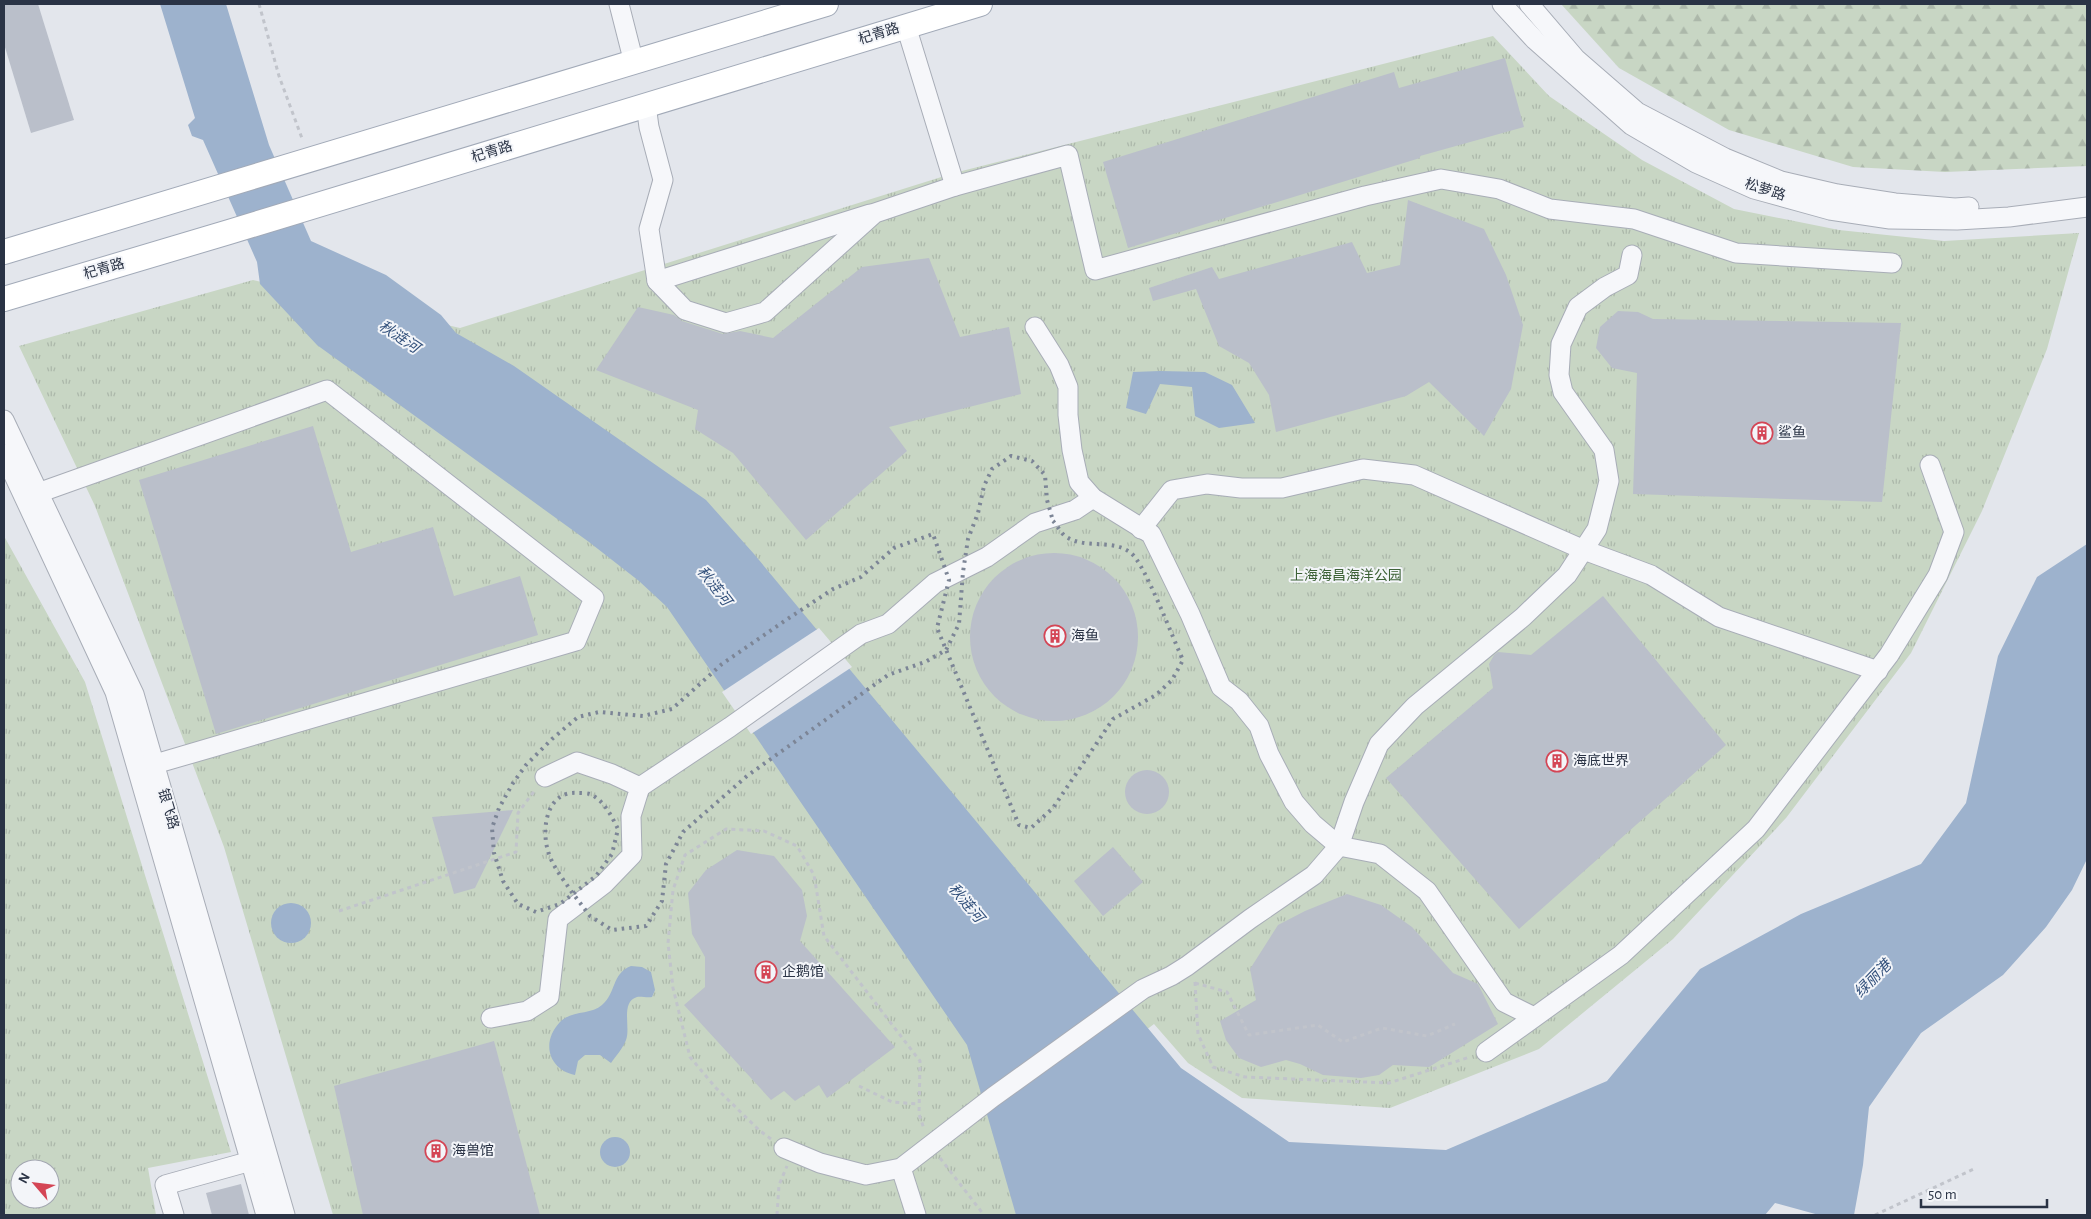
<svg xmlns="http://www.w3.org/2000/svg" width="2091" height="1219" font-family="'Alegreya Sans','Noto Sans SC',sans-serif">
<style>
.grass{fill:url(#grass-tufts);fill-rule:evenodd}
.forest{fill:url(#forest-firs)}
.water{fill:#9db2cd}
.pier{fill:#e3e6ec}
.building{fill:#babfca}
.lines{fill:none;stroke-linecap:round;stroke-linejoin:round}
.minor-casing{stroke:#a8adb7;stroke-width:21}
.major-casing{stroke:#a2aab8;stroke-width:26}
.path{stroke:#c1c4cb;stroke-width:3;stroke-dasharray:4 4;stroke-linecap:butt}
.minor{stroke:#f6f7fa;stroke-width:19}
.major{stroke:#fff;stroke-width:24}
.rail{stroke:#7c8596;stroke-width:4;stroke-dasharray:2.5 5;stroke-linecap:butt}
.labels{text-anchor:middle;dominant-baseline:central;stroke-width:4;stroke-linejoin:round;paint-order:stroke}
.street-label{font-size:14px;fill:#2a3345;stroke:#f3f5f9}
.poi-label{font-size:14px;fill:#2a3345;stroke:#f3f5f9;text-anchor:start}
.park-label{font-size:14px;fill:#3d6237;stroke:#f3f5f9}
.water-label{font-size:15px;font-style:italic;fill:#32507b;stroke:#f3f5f9}
</style>
<defs>
<pattern id="grass-tufts" width="24" height="20" patternUnits="userSpaceOnUse" patternTransform="scale(1.25)"><rect width="24" height="20" fill="#c8d6c4"/><path d="M3 7l-1-3M5 7V3M7 7l1-3M15 17l-1-3M17 17v-4M19 17l1-3" fill="none" stroke="#acb8aa"/></pattern>
<pattern id="forest-firs" width="22" height="20" patternUnits="userSpaceOnUse" patternTransform="scale(1.25)"><rect width="22" height="20" fill="#c8d6c4"/><path d="M5 1l3.5 6h-7zM16 11l3.5 6h-7z" fill="#acb8aa"/></pattern>
</defs>
<rect width="100%" height="100%" fill="#e3e6ec"/>
<!-- grass -->
<g class="grass">
<path d="M1493 36 1549 96 1642 160 1734 209 1839 230 1944 241 2079 233 2047 349 1982 511 1911 653 1786 818 1673 939 1539 1049 1390 1108 1242 1098 1188 1063 1154 1024 1018 1128 1035 1215H333L224 847 95 506 19 346 253 280 460 328 954 173Z"/>
<path d="M4 536 85 682 231 1152 148 1168 156 1215H4ZM20 1169H50V1199H20Z"/>
</g>
<!-- forest -->
<path class="forest" d="M1561 4H2087V166L1945 172 1853 167 1729 130 1619 68Z"/>
<!-- water -->
<g class="water">
<path d="M160 4H226L269 145 311 241 386 275 441 315 456 333 514 366 706 500 754 554 1181 1068 1289 1142 1446 1150 1607 1081 1700 969 1801 914 1921 864 1966 803 1998 656 2037 577 2087 544V859L2072 890 2046 927 2003 975 1921 1033 1869 1107 1863 1165 1854 1215H1819L1775 1203 1765 1215H1016L967 1045 667 607 639 581 589 542 317 345 260 284 257 262 203 140 192 136 188 125 195 118Z"/>
<path d="M1160 371 1205 372 1232 385 1255 423 1219 428 1195 416 1192 387 1160 384 1146 414 1126 408 1133 372Z"/>
<circle cx="291" cy="923" r="20"/>
<path d="M631 966 642 967 651 972 655 990 652 997C648 998 640 996 637 997 620 1002 631 1028 626 1040 623 1048 616 1056 611 1063L600 1055H585L578 1061 575 1075C548 1069 541 1042 560 1022 572 1010 591 1015 602 1005 617 992 611 974 631 966Z"/>
<circle cx="615" cy="1152" r="15"/>
</g>
<!-- pier -->
<path class="pier" d="M819 628 852 667 751 734 722 692Z"/>
<!-- building -->
<g class="building">
<path d="M4 4H38L74 120 31 133 4 44Z"/>
<path d="M1505 58 1524 127 1420 156V158L1128 248 1103 162 1394 72 1399 88Z"/>
<path d="M1408 200 1484 229 1506 275 1523 325 1511 389 1484 436 1429 382 1406 396 1276 432 1269 395 1249 363 1219 346 1196 289 1153 301 1149 288 1212 267 1219 279 1352 242 1367 273 1400 265Z"/>
<path d="M929 258 960 337 1009 327 1021 394 889 427 907 451 806 540 733 453 695 429 698 410 596 370 638 307 674 315 682 321 723 334 740 331 773 338 862 267Z"/>
<path d="M1618 311 1638 312 1653 319 1901 323 1882 502 1633 494 1637 373 1612 368 1596 348 1600 327Z"/>
<path d="M313 426 351 552 433 527 454 596 520 576 538 635 216 734 139 480Z"/>
<circle cx="1054" cy="637" r="84"/>
<path d="M1603 596 1726 745 1519 929 1386 778 1493 688 1489 664 1494 655 1498 652 1531 655Z"/>
<circle cx="1147" cy="792" r="22"/>
<path d="M513 810 475 888 454 894 432 817Z"/>
<path d="M1113 847 1143 882 1103 916 1074 881Z"/>
<path d="M737 850 774 856 802 890 807 916 800 941 895 1047 827 1098 819 1085 795 1101 784 1091 771 1100 684 1005 705 987V957L692 934 688 893 706 870Z"/>
<path d="M1347 894 1381 905 1412 927 1453 973 1478 984 1498 1024 1429 1067 1393 1065 1379 1075 1361 1078 1323 1075 1300 1064 1286 1060 1261 1067 1239 1058 1226 1040 1220 1021 1256 1000 1250 969 1278 925 1305 911Z"/>
<path d="M494 1041 540 1215H363L334 1086Z"/>
<path d="M241 1184 249 1215H212L206 1193Z"/>
</g>
<g class="lines">
<!-- minor casing -->
<g class="minor-casing">
<g id="minor">
<path d="M619 4 634 63"/>
<path d="M1502 4 1535 40 1631 125 1696 163 1754 189 1830 210 1890 219 1957 220 2009 217 2087 207"/>
<path d="M1529 4 1576 59 1637 112 1725 158 1781 181 1837 194 1895 203 1955 208 1969 207"/>
<path d="M646 105 649 127 663 180 649 229 657 281 685 310 726 323 765 312 875 213 955 186 906 26"/>
<path d="M955 186 1068 155 1095 270 1365 196 1441 179 1499 189 1550 209 1634 219 1736 253 1892 263"/>
<path d="M657 281 870 214"/>
<path d="M1035 327 1059 365 1068 387V415L1072 450 1079 482 1093 498 1151 534 1190 614 1221 687 1239 701 1259 726 1269 754 1294 802 1313 824 1339 846 1380 854 1427 891 1504 1002 1534 1017"/>
<path d="M4 420 134 694 285 1215"/>
<path d="M4 454 115 692 266 1215"/>
<path d="M38 493 327 390 594 598 576 641 155 764"/>
<path d="M1141 529 1172 490 1207 484 1241 488H1282L1363 469 1414 475 1584 550 1651 575 1719 617 1878 671"/>
<path d="M640 787 730 727 861 634 888 624 935 583 987 557 1035 523 1075 510 1093 498"/>
<path d="M491 1018 527 1011 549 997 558 919 604 884 632 855 631 816 640 787 612 774 577 762 545 777"/>
<path d="M1486 1052 1621 955 1756 829 1889 655 1938 575 1954 532 1930 465"/>
<path d="M784 1148 820 1163 866 1175 901 1168 993 1097 1143 989 1171 976 1187 966 1250 919 1314 875 1339 846 1354 802 1379 744 1415 706 1523 617 1567 575 1597 529 1609 481 1604 450 1563 392 1559 375 1561 344 1578 307 1605 287 1628 275 1632 255"/>
<path d="M901 1168 916 1215"/>
<path d="M174 1215 165 1185 251 1161"/>
</g>
</g>
<!-- major casing -->
<g class="major-casing">
<g id="major">
<path d="M4 252 826 4"/>
<path d="M4 299 229 232 980 4"/>
</g>
</g>
<!-- path -->
<g class="path">
<path d="M259 4 279 76 303 141"/>
<path d="M339 911 516 852 518 813 535 790"/>
<path d="M1195 982 1198 1034 1213 1067 1245 1077 1389 1083 1470 1057"/>
<path d="M1195 983 1227 992 1249 1035 1318 1025 1343 1042 1382 1028 1427 1036 1455 1024"/>
<path d="M859 1086 892 1102 919 1104"/>
<path d="M771 1139 759 1130 716 1088 690 1057 673 988 668 943 673 890 685 855 726 829 764 831 797 846 814 875 824 936 920 1061 919 1114 924 1129"/>
<path d="M940 1158 984 1215"/>
<path d="M777 1215 779 1185 787 1166"/>
<path d="M1875 1215 1976 1168"/>
</g>
<!-- minor -->
<use href="#minor" class="minor"/>
<!-- major -->
<use href="#major" class="major"/>
<!-- rail -->
<path class="rail" d="M1053 521C1057 525 1061 533 1065 536 1085 550 1112 538 1131 553 1145 564 1173 639 1183 660L1172 680 1156 695 1113 719 1053 808 1031 828 1019 825 937 628 949 580 933 534 894 548 861 577 833 589 786 620 722 664 672 709 643 716 599 712 578 717 552 739 526 765 513 783 499 808 492 828 494 853 503 881 518 904 536 912 560 904 596 876 612 854 618 829C612 817 604 800 590 794 587 793 581 793 578 793 547 790 541 828 548 851 552 866 564 880 573 894L574 895 590 916 612 930 646 926 662 901 666 864 683 832 747 776 888 675 925 662 946 650 959 624 963 572 968 539 978 513 984 486 992 469 1011 456 1032 461 1045 475 1047 500 1053 521"/>
</g>
<!-- icons -->
<defs>
<g id="building-ring" transform="scale(1.125)"><circle r="9.5" fill="#f3f5f9" stroke="#d44555" stroke-width="1.5"/><path d="M-4-6H4V6H1V3H-1V6H-4ZM-2.5-4.3h1.7v1.8h-1.7ZM.8-4.3h1.7v1.8H.8ZM-2.5-1h1.7V.8h-1.7ZM.8-1h1.7V.8H.8Z" fill="#d44555"/></g>
</defs>
<g fill-rule="evenodd">
<use href="#building-ring" x="1762" y="433"/>
<use href="#building-ring" x="1055" y="636"/>
<use href="#building-ring" x="1557" y="761"/>
<use href="#building-ring" x="766" y="972"/>
<use href="#building-ring" x="436" y="1151"/>
</g>
<g class="labels">
<!-- street labels -->
<g class="street-label">
<text transform="translate(879 34) rotate(-17)">杞青路</text>
<text transform="translate(492 152) rotate(-17)">杞青路</text>
<text transform="translate(1765 190) rotate(18)">松萝路</text>
<text transform="translate(104 269) rotate(-16)">杞青路</text>
<text transform="translate(168 809) rotate(74)">银飞路</text>
</g>
<!-- poi labels -->
<g class="poi-label">
<text x="1778" y="433">鲨鱼</text>
<text x="1071" y="636">海鱼</text>
<text x="1573" y="761">海底世界</text>
<text x="782" y="972">企鹅馆</text>
<text x="452" y="1151">海兽馆</text>
</g>
<!-- park labels -->
<g class="park-label">
<text x="1346" y="576">上海海昌海洋公园</text>
</g>
<!-- water labels -->
<g class="water-label">
<text transform="translate(399 337) rotate(34)">秋涟河</text>
<text transform="translate(714 586) rotate(52)">秋涟河</text>
<text transform="translate(966 903) rotate(50)">秋涟河</text>
<text transform="translate(1873 979) rotate(-46)">绿丽港</text>
</g>
</g>
<!-- border -->
<rect width="2091" height="1219" fill="none" stroke="#2a3345" stroke-width="10"/>
<!-- north arrow -->
<g transform="translate(35 1184) rotate(298)"><circle r="24" fill="#f3f5f9" stroke="#a3a7b1"/>
<path d="M0-4L9 19L0 12L-9 19Z" fill="#d44555"/>
<text y="-8" font-size="14" font-weight="bold" text-anchor="middle" fill="#2a3345">N</text>
</g>
<!-- scale -->
<path d="M1921 1199v8h126v-8" fill="none" stroke="#2a3345" stroke-width="2.5"/>
<text x="1928" y="1199" font-size="15" fill="#2a3345" stroke="#f3f5f9" stroke-width="4" paint-order="stroke">50 m</text>
</svg>
